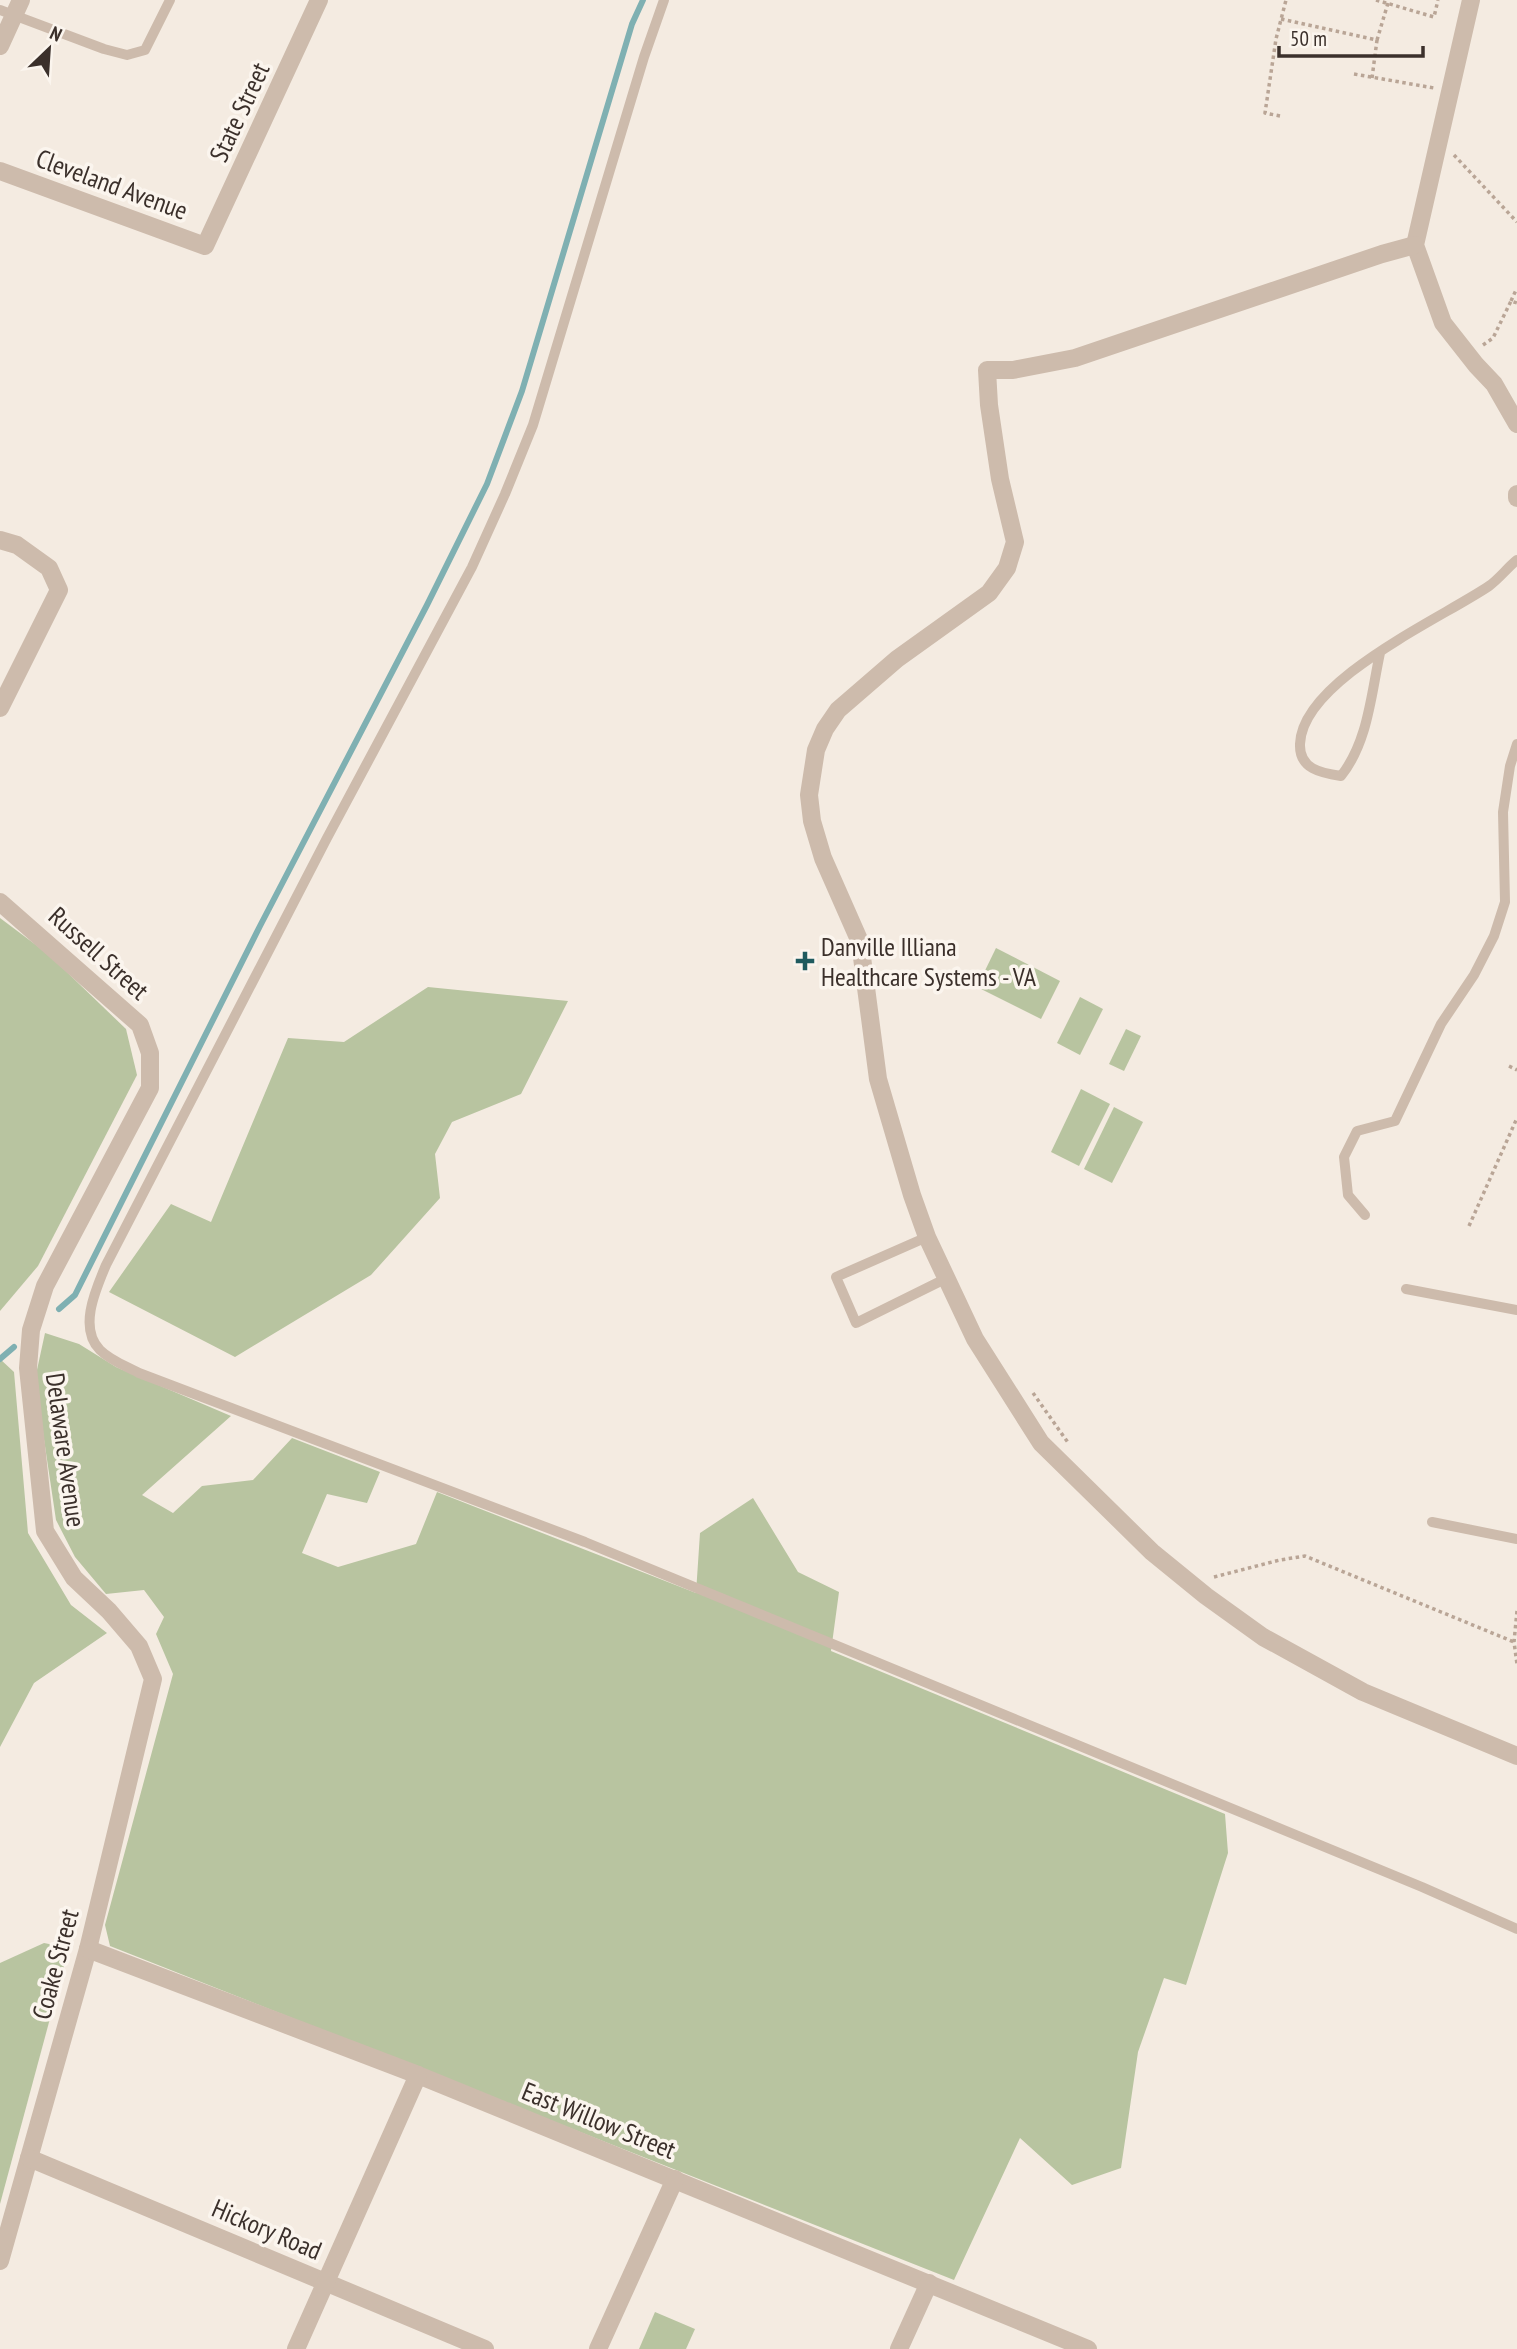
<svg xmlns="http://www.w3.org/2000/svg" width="1517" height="2349" font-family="'PT Sans Narrow',sans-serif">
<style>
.green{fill:#b8c4a0}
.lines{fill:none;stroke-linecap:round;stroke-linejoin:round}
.stream{stroke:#7fb0b2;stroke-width:6}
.path{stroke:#b9a596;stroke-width:3.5;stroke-dasharray:3.5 3.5;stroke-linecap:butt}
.lane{stroke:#cdbbac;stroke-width:10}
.street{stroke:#cdbbac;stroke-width:18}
.poi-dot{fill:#1f5a5e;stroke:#fbf5ee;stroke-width:2.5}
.labels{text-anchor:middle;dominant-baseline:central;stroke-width:7;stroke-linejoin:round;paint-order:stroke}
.street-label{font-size:26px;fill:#3b302b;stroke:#fbf5ee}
.poi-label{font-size:26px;fill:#3b302b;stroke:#fbf5ee;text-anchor:start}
</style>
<rect width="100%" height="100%" fill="#f4ebe1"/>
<!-- green -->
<g class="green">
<path d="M0 918 48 954 126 1029 137 1075 38 1266 0 1311Z"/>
<path d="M996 948 1060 981 1041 1019 977 987Z"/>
<path d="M428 987 568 1001 521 1094 452 1122 435 1154 440 1198 371 1275 235 1357 109 1292 171 1204 211 1222 288 1038 344 1042Z"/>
<path d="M1080 997 1103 1009 1080 1055 1057 1043Z"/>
<path d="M1126 1029 1141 1036 1124 1071 1109 1064Z"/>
<path d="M1081 1089 1110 1104 1079 1166 1051 1152Z"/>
<path d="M1114 1107 1143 1122 1112 1183 1084 1169Z"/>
<path d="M45 1333 79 1344 116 1367 231 1416 142 1495 173 1513 202 1486 253 1480 292 1438 380 1472 367 1503 327 1494 302 1553 338 1567 416 1544 437 1492 696 1593 700 1533 753 1498 798 1572 839 1592 831 1651 1225 1814 1228 1853 1186 1985 1164 1978 1138 2052 1121 2168 1072 2185 1020 2138 954 2280 110 1946 105 1925 173 1674 156 1634 164 1617 144 1590 106 1594 75 1557 56 1520 35 1379Z"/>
<path d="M0 1359 14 1372 28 1533 71 1605 107 1633 34 1683 0 1747Z"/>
<path d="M44 1943 69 1948 0 2204V1963Z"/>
<path d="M655 2312 695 2329 686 2349H639Z"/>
</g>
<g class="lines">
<!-- stream -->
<g class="stream">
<path d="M59 1309 75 1295 260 926 427 605 487 484 522 391 632 24 643 0"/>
<path d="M0 1359 14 1347"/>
</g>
<!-- path -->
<g class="path">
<path d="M1376 0 1434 17 1438 0"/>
<path d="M1281 19 1377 40 1372 78"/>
<path d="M1377 40 1388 3"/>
<path d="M1354 74 1434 88"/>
<path d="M1280 116 1265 113 1276 39 1286 0"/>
<path d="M1454 155 1517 222"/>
<path d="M1511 301 1516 290"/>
<path d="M1483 345 1493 338 1511 301 1517 303"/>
<path d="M1509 1066 1517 1070"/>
<path d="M1469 1226 1517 1118"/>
<path d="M1033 1393 1069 1444"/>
<path d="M1214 1577 1280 1560 1305 1556 1514 1642"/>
<path d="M1517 1611 1514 1642 1517 1664"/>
</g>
<!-- lane -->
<g class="lane">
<path d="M664 0 644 57 533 425 505 494 472 567 327 838 106 1265C96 1289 78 1328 100 1350 111 1361 126 1366 139 1373L585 1542 1422 1887 1517 1929"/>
<path d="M0 10 104 49 127 55 145 50 170 0"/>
<path d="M1380 653C1371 695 1368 742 1341 776 1321 773 1299 769 1300 744 1302 680 1442 618 1489 586 1499 579 1507 568 1517 560"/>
<path d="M1365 1215 1348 1195 1344 1157 1357 1131 1395 1121 1441 1024 1474 975 1494 936 1505 902 1503 812 1510 766 1517 744"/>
<path d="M927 1237 836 1277 856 1323 945 1279"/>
<path d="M1406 1289 1517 1310"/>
<path d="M1432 1522 1517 1539"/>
</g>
<!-- street -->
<g class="street">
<path d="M1471 0 1415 245 1443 323 1476 365 1494 384 1517 424"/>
<path d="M0 46 21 0"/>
<path d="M0 171 205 246 319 0"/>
<path d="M1415 245 1382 254 1075 358 1013 370H987L989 405 1000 479 1015 542 1007 568 989 593 897 659 838 710 825 729 816 750 809 795 812 821 823 858 860 942 878 1079 912 1195 927 1237 975 1339 1041 1443 1152 1552 1206 1596 1263 1637 1363 1692 1517 1756"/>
<path d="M1517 494V498"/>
<path d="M0 540 17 545 49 568 59 590 0 708"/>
<path d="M0 902 140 1025 150 1053V1088L45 1286 31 1330 28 1368 45 1531 74 1578 109 1611 139 1646 153 1679 88 1949 0 2261"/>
<path d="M88 1949 418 2075 1088 2349"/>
<path d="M29 2158 485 2349"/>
<path d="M296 2349 418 2075"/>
<path d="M598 2349 675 2179"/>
<path d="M899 2349 929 2283"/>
</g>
</g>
<!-- markers -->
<path class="poi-dot" d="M801.5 950.5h7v7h7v7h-7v7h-7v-7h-7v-7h7z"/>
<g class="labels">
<!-- street labels -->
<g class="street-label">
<text transform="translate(239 112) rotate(-65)">State Street</text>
<text transform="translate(112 184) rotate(20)">Cleveland Avenue</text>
<text transform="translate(99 953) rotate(42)">Russell Street</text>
<text transform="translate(66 1450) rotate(82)">Delaware Avenue</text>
<text transform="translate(55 1964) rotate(-75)">Coake Street</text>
<text transform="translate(599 2120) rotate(22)">East Willow Street</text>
<text transform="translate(267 2229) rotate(23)">Hickory Road</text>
</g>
<!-- poi labels -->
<g class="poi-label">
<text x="821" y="946">Danville Illiana<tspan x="821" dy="30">Healthcare Systems - VA</tspan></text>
</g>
</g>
<!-- north arrow -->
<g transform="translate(49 49) rotate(25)" stroke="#fbf5ee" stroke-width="5" paint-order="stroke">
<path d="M0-5L12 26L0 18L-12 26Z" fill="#3b302b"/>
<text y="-10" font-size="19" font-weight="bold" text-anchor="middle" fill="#3b302b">N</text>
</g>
<!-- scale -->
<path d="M1279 46v10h144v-10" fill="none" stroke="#3b302b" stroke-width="3.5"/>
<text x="1290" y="46" font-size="21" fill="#3b302b" stroke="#fbf5ee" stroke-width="5" paint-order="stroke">50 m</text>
</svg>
